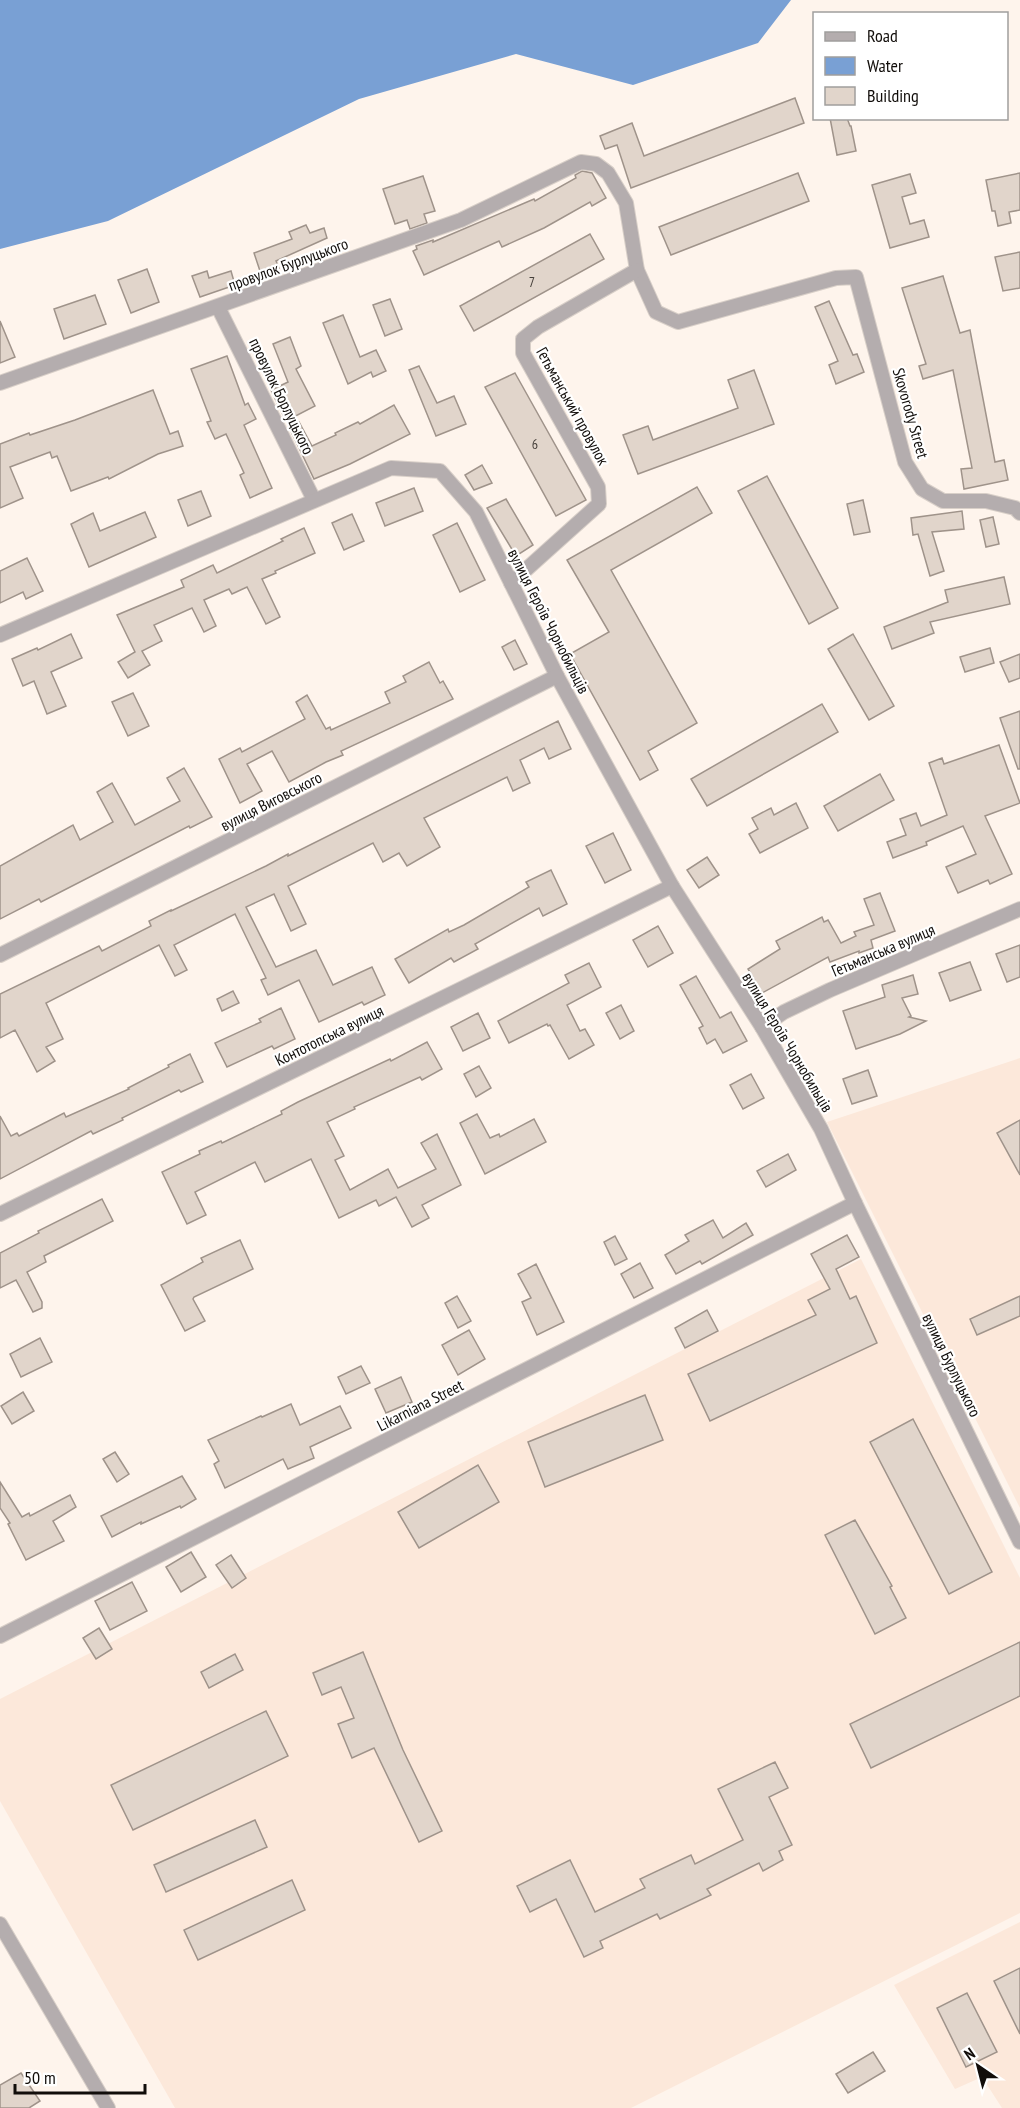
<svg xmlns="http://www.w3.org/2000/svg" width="1020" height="2108" font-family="'PT Sans Narrow',sans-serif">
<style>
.built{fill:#fce8da}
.water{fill:#79a0d4}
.building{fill:#e1d5cb;stroke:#9f938a;stroke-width:1.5}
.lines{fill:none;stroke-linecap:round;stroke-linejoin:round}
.minor-casing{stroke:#d8cfc8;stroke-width:16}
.minor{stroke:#b4adae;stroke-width:14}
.labels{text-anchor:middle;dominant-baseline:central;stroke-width:4.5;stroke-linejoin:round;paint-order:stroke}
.number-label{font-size:14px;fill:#453f3a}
.street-label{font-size:16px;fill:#110d0a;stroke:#fff}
</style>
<rect width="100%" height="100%" fill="#fef4ec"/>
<!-- built -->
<g class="built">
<path d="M1020 1058V1508L827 1122Z"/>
<path d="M861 1259 1020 1578V1913L631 2108H175L0 1801V1699Z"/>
<path d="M1020 1922V2108H1002L982 2077 955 2089 894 1985Z"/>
</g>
<!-- water -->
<path class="water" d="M0 0H791L758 43 633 85 516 54 359 99 108 221 0 249Z"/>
<!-- building -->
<g class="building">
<path d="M795 98 804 123 631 188 617 145 605 149 600 136 632 123 644 156Z"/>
<path d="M830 118H847L850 126H851L856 151 837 155Z"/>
<path d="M582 171 592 173 606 198 592 206 590 202 544 228 502 247 499 241 424 275 413 251 417 249 416 246 433 240V242L534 199 535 201 576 178 575 175Z"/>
<path d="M798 173 809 201 671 255 659 227Z"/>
<path d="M1020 173V210L1009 212 1011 223 998 226 995 211H992L986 180Z"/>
<path d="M910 174 916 193 902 197 910 224 924 220 929 237 890 248 872 185Z"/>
<path d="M423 176 435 211 424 214 427 223 410 229 407 220 395 224 383 189Z"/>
<path d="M306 225 310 233 324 228 327 238 276 261 279 268 261 274 254 253 292 239 289 232Z"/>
<path d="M590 234 604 259 474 331 460 306Z"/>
<path d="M1020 252V288L1003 291 995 257Z"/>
<path d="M147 269 159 302 131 313 118 280Z"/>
<path d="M207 271 209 278 231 271 235 285 200 297 192 276Z"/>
<path d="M943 276 960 333 970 330 995 462 1004 460 1008 480 964 489 961 469 972 468 953 370 923 379 919 366 926 364 902 288Z"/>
<path d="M95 295 106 324 64 339 54 309Z"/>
<path d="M390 299 402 329 385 336 373 305Z"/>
<path d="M829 301 853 355 857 354 864 372 836 384 829 365 838 361 815 307Z"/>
<path d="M343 315 360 357 376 350 386 371 373 377 371 372 348 384 323 323Z"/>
<path d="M0 321 15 357 0 363Z"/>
<path d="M290 337 301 366 296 369 315 406 286 421 271 390 288 382 273 344Z"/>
<path d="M227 356 245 405 248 403 256 419 244 425 272 488 250 498 240 475 244 473 226 434 215 439 207 422 211 421 191 369Z"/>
<path d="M419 366 437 403 454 396 466 424 436 436 409 370Z"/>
<path d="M754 370 774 424 638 474 623 435 648 426 653 440 738 408 728 380Z"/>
<path d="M515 373 586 500 556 516 485 387Z"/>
<path d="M153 390 170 434 178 431 183 446 158 454 109 479 108 477 71 491 57 456 52 458 50 452 10 467 23 498 0 508V444L29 433 30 435 75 420Z"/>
<path d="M394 405 410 434 350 464 314 479 289 427 299 422 312 446 336 435 335 433 358 422 360 424Z"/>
<path d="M482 465 492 483 474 490 465 475Z"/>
<path d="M767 476 838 608 809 624 738 491Z"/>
<path d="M697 487 712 513 611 570 697 723 648 751 658 770 640 780 570 654 609 632 567 560Z"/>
<path d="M414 488 423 511 385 526 376 503Z"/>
<path d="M201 491 211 516 188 526 178 500Z"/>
<path d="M506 499 533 545 516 556 487 508Z"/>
<path d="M863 500 870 532 854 535 847 504Z"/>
<path d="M962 511 964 529 932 532 944 571 930 576 918 534 913 535 911 518Z"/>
<path d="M145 512 156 537 89 567 71 524 93 513 100 531Z"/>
<path d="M352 514 364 541 344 550 332 523Z"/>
<path d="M993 517 999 544 986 547 980 520Z"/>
<path d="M457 523 485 580 460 592 433 535Z"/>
<path d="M304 528 315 553 275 571 276 573 262 579 280 617 266 624 247 587 232 594 229 589 204 600 216 626 204 632 192 608 154 625 162 641 142 651 150 665 128 678 118 662 135 652 117 615 184 587 181 580 213 565 217 573 283 541 281 539Z"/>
<path d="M27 558 43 591 26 599 23 592 0 603V571Z"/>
<path d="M1004 577 1010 604 930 622 934 633 892 649 884 627 948 602 945 590Z"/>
<path d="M71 634 82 658 51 672 66 706 47 714 34 681 23 686 12 659 37 648 38 650Z"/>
<path d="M853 634 894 706 869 720 828 649Z"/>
<path d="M515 640 527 664 514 670 502 647Z"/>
<path d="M990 648 994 663 965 672 960 657Z"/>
<path d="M1020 654V678L1009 682 1000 662Z"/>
<path d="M429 662 440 683 443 681 453 699 341 751 343 755 326 762 289 782 272 751 247 764 262 791 240 803 219 759 240 748 242 752 305 719 296 702 307 695 326 729 330 727 331 730 390 703 385 692 406 682 403 676Z"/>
<path d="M133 693 149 726 128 736 112 702Z"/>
<path d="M822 704 838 732 707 806 691 779Z"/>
<path d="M1020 711V769H1018L1000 718Z"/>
<path d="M558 721 571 749 549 759 544 748 520 760 530 783 513 791 507 777 424 818 440 847 407 866 399 853 383 862 373 843 288 886 306 924 291 931 274 894 246 907 276 967 316 950 333 985 372 967 385 995 364 1005 362 1002 319 1022 299 980 268 995 261 980 266 978 235 914 174 945 187 970 175 976 159 945 46 1003 63 1039 46 1047 55 1061 37 1072 15 1030 0 1038V994L99 946 102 951 151 926 149 921 171 910V911L266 866 288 854V856Z"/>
<path d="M999 745 1020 803 985 816 1012 874 990 884 988 880 958 893 946 867 976 854 963 826 926 842 927 845 893 858 887 842 906 835 900 819 916 813 921 826 947 815 929 763 942 758 944 764Z"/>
<path d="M184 768 212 817 190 828 189 826 41 902 39 899 0 919V866L73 825 80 840 113 822 97 792 112 783 135 825 180 801 167 778Z"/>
<path d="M880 774 894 800 838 831 824 806Z"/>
<path d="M796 803 808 828 760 853 749 834 758 829 752 818 771 808 774 815Z"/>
<path d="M613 833 631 870 605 883 586 846Z"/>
<path d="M707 857 719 875 699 888 687 870Z"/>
<path d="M551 870 567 904 543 916 539 908 475 944 478 949 454 962 451 958 409 983 395 959 448 929 449 932 464 925 529 887 526 882Z"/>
<path d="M880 893 895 931 871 940 873 948 859 953V951L830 962 828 957 762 993 748 969 780 949 776 941 822 917 824 922 828 920 841 943 856 936 854 932 874 925 864 899Z"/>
<path d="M658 926 673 953 648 967 633 940Z"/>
<path d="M1020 945V977L1007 982 996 954Z"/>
<path d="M970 962 981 990 950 1001 939 973Z"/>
<path d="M589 963 601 987 567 1005 580 1031 585 1029 594 1045 569 1059 550 1025 548 1026 547 1024 509 1043 498 1021 569 983 565 975Z"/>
<path d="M913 975 918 994 902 998 911 1016 909 1017 926 1021 900 1034 856 1049 843 1011 885 997 882 985Z"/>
<path d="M696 976 720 1018 731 1012 747 1041 723 1053 715 1039 707 1044 699 1028 703 1026 680 985Z"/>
<path d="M233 991 239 1003 222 1011 217 999Z"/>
<path d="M621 1005 634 1031 620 1039 606 1013Z"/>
<path d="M281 1008 295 1039 274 1049 272 1046 227 1067 215 1043 261 1022 259 1019Z"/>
<path d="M478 1013 490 1038 463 1051 451 1027Z"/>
<path d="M427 1042 442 1069 422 1080 420 1077 354 1107 355 1109 327 1122 344 1156 335 1160 350 1190 388 1169 398 1188 436 1169 421 1143 437 1134 461 1185 422 1205 429 1218 412 1227 396 1197 379 1206 376 1200 339 1218 311 1159 265 1182 255 1162 195 1192 206 1215 187 1224 162 1172 200 1154 199 1151 221 1141 222 1143 282 1114 281 1111 298 1102 390 1059 391 1061Z"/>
<path d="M190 1054 203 1082 181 1092 179 1090 122 1118 123 1120 93 1134 91 1131 0 1179V1116L11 1136 17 1133 19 1136 64 1113 66 1117 129 1089 128 1088 169 1067 168 1065Z"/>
<path d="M479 1066 491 1088 476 1097 464 1074Z"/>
<path d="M868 1070 877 1096 852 1104 843 1079Z"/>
<path d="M751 1074 764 1098 743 1109 730 1085Z"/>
<path d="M477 1114 490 1138 499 1134 500 1137 534 1119 546 1142 485 1174 460 1123Z"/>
<path d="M1020 1120V1175L997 1133Z"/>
<path d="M788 1154 796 1170 766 1187 757 1171Z"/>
<path d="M102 1199 113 1221 44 1256 46 1262 27 1272 42 1302V1308L33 1312 16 1280 0 1288V1253L39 1233 38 1231Z"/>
<path d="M713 1220 723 1238 746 1223 753 1235 702 1264 700 1261 676 1274 665 1255 689 1241 685 1235Z"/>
<path d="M847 1235 859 1257 836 1269 850 1299 856 1296 877 1343 710 1421 688 1374 816 1315 808 1300 830 1289 811 1254Z"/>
<path d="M615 1236 627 1259 615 1265 604 1242Z"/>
<path d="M240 1240 253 1269 194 1297 193 1299 205 1321 185 1331 161 1285 203 1262 201 1258Z"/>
<path d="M640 1263 653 1288 634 1298 621 1274Z"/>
<path d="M536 1264 564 1322 537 1335 522 1302 531 1298 518 1274Z"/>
<path d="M457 1296 471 1321 458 1328 445 1303Z"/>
<path d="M1020 1296V1316L977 1335 970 1319Z"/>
<path d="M707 1310 718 1331 685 1348 675 1328Z"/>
<path d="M469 1330 485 1359 458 1375 442 1345Z"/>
<path d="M40 1338 52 1362 21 1377 10 1354Z"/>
<path d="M361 1366 370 1383 346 1394 338 1377Z"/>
<path d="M401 1377 412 1402 386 1413 375 1389Z"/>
<path d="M23 1392 34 1411 12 1424 1 1406Z"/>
<path d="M645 1395 663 1440 545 1487 528 1442Z"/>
<path d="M291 1404 300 1425 340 1406 351 1428 310 1447 314 1458 288 1469 283 1459 225 1488 214 1464 219 1461 208 1440 261 1416 262 1417Z"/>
<path d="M913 1419 992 1572 949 1594 870 1442Z"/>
<path d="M115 1452 129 1474 117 1482 103 1459Z"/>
<path d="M478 1465 499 1502 419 1548 398 1512Z"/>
<path d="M182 1476 196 1499 181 1508 180 1506 141 1524V1522L112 1537 101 1516Z"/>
<path d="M0 1482 22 1517 29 1513 30 1516 70 1495 76 1507 53 1521 64 1541 26 1560 8 1524 10 1523 0 1508Z"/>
<path d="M855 1520 892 1586 890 1587 906 1618 875 1634 825 1535Z"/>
<path d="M191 1552 206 1577 181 1592 166 1567Z"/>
<path d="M231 1555 246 1578 232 1588 216 1565Z"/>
<path d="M132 1582 147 1611 110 1630 95 1601Z"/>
<path d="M99 1628 112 1649 96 1659 83 1638Z"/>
<path d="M1020 1642V1696L871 1768 850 1724Z"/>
<path d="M363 1652 403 1750 442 1831 419 1842 374 1748 352 1758 338 1724 354 1718 341 1687 322 1695 313 1673Z"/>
<path d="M235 1654 243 1670 209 1688 201 1672Z"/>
<path d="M266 1711 288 1756 133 1830 111 1785Z"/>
<path d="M775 1762 788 1788 769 1797 792 1845 779 1851 783 1860 763 1871 759 1863 707 1889 711 1895 660 1919 657 1914 600 1941 603 1948 584 1957 556 1899 530 1912 517 1886 570 1860 595 1912 645 1888 640 1879 691 1855 695 1864 743 1840 718 1789Z"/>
<path d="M255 1820 267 1847 166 1892 154 1865Z"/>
<path d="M292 1880 305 1910 198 1960 184 1930Z"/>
<path d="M1020 1968V2034L994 1981Z"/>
<path d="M967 1993 997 2052 966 2067 937 2008Z"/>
<path d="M873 2052 885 2071 848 2093 836 2074Z"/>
<path d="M21 2073 40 2101 29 2108H0V2085Z"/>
</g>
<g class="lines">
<!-- minor casing -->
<g class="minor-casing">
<g id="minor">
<path d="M218 307 314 500"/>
<path d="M0 383 461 220 581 162 596 164 608 173 626 203 637 270 656 312 678 322 836 278 856 277 905 462 922 489 943 501H986L1015 508 1020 513"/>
<path d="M511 583 599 504 598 487 523 353V339L538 327 637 270"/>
<path d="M0 635 391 468 440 471 476 512 557 676 672 886 762 1027 821 1129 855 1203 1020 1542"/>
<path d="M0 955 557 676"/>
<path d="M762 1027 784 1012 830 990 1020 909"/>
<path d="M0 1214 672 886"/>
<path d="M0 1636 855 1203"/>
<path d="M0 1924 108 2108"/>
</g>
</g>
<!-- minor -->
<use href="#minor" class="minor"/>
</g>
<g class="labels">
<!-- number labels -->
<g class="number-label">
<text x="532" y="282">7</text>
<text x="535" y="444">6</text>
</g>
<!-- street labels -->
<g class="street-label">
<text transform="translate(288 264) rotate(-20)">провулок Бурлуцького</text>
<text transform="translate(282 396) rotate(64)">провулок Борлуцького</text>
<text transform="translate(573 406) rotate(61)">Гетьманський провулок</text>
<text transform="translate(911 413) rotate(74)">Skovorody Street</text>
<text transform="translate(549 621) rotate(63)">вулиця Героїв Чорнобильців</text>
<text transform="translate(271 801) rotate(-27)">вулиця Виговського</text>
<text transform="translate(883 950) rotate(-23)">Гетьманська вулиця</text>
<text transform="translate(329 1035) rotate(-26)">Контотопська вулиця</text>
<text transform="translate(788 1042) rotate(59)">вулиця Героїв Чорнобильців</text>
<text transform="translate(952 1365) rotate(64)">вулиця Бурлуцького</text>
<text transform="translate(420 1405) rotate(-27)">Likarniana Street</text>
</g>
</g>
<!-- legend -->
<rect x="813" y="12" width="195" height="108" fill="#ffffff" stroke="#a09e9d" stroke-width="1.5"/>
<rect x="825" y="32" width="30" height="9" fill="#b4adae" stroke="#a09e9d" stroke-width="1.5"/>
<text x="867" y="42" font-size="18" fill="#110d0a">Road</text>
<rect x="825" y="57" width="30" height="18" fill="#79a0d4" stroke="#a09e9d" stroke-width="1.5"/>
<text x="867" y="72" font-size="18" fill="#110d0a">Water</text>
<rect x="825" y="87" width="30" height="18" fill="#e1d5cb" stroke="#a09e9d" stroke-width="1.5"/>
<text x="867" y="102" font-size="18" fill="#110d0a">Building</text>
<!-- north arrow -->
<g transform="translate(978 2066) rotate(325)" stroke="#ffffff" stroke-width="4.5" paint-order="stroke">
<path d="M0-4.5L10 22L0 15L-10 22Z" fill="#110d0a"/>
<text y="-9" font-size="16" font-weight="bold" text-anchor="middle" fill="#110d0a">N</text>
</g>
<!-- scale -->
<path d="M15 2084v9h130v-9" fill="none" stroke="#110d0a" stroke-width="3"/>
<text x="24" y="2084" font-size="18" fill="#110d0a" stroke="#ffffff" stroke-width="4.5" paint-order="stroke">50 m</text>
</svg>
